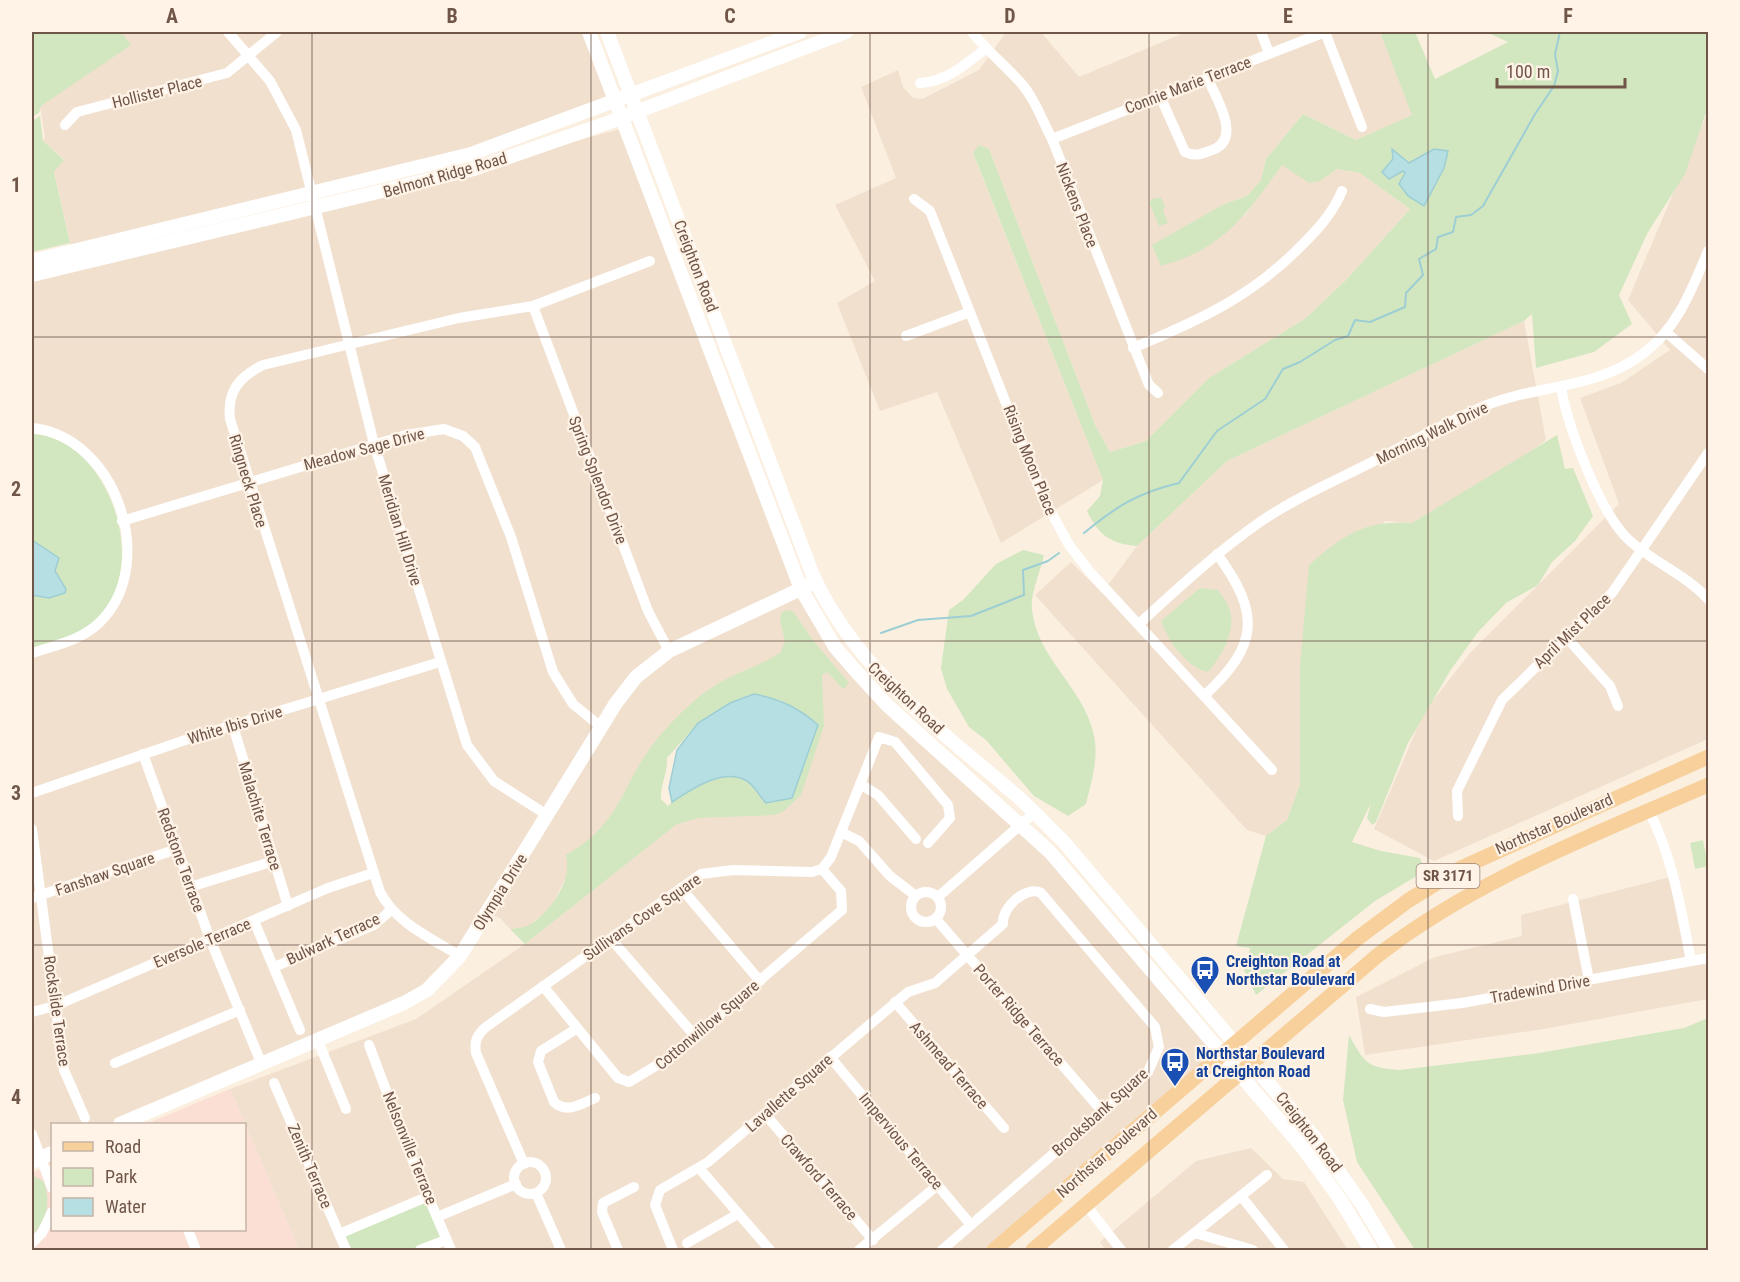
<svg xmlns="http://www.w3.org/2000/svg" width="1740" height="1282" font-family="'Roboto Condensed',sans-serif">
<style>
.residential{fill:#f2e0cf}
.commercial{fill:#fbded4}
.green{fill:#d2e7c0;fill-rule:evenodd}
.water{fill:#b6dfe3;stroke:#9dced4;stroke-width:1.5}
.lines{fill:none;stroke-linecap:round;stroke-linejoin:round}
.stream{stroke:#9dced4;stroke-width:2}
.street{stroke:#fff;stroke-width:10}
.secondary{stroke:#fff;stroke-width:14}
.primary{stroke:#f7d09b;stroke-width:15}
.grid{fill:none;stroke:#705549;stroke-width:1.5;stroke-opacity:0.55}
.labels{text-anchor:middle;dominant-baseline:central;stroke-width:4.5;stroke-linejoin:round;paint-order:stroke}
.shield{fill:#fef3e6;stroke:#9b8478;stroke-width:1.5}
.shield-label{font-size:15px;font-weight:bold;fill:#705549}
.street-label{font-size:16px;fill:#705549;stroke:#fef3e6}
.transit-label{font-size:16px;font-weight:bold;fill:#164399;stroke:#fef3e6;text-anchor:start}
.neatline{fill:none;stroke:#705549;stroke-width:2}
.grid-label{font-size:20px;text-anchor:middle;font-weight:bold;fill:#705549}
</style>
<rect width="100%" height="100%" fill="#fbefe0"/>
<!-- residential -->
<g class="residential">
<path d="M121 32H589L615 102 531 133 72 251 54 171 64 159 43 141 45 137 40 106 130 45Z"/>
<path d="M1006 32H1041L1079 77 1186 32H1380L1413 115 1356 140 1303 114 1266 159 1261 180 1247 196 1224 204 1186 228 1166 237 1245 215 1282 165 1320 181 1337 169 1360 173 1410 209 1348 278 1306 318 1209 378 1146 441 1110 452 1096 427 989 149 979 145 973 154 1103 480 1001 543 937 392 880 411 837 303 875 281 835 205 896 178 861 87 898 70 903 87 913 98 922 99 979 70Z"/>
<path d="M1708 111V739L1434 861 1374 829 1424 712 1470 653 1619 504 1580 398 1621 383 1670 350 1628 300Z"/>
<path d="M620 129 801 589 835 647 1022 825 1223 1054 993 1250H299L230 1089 416 1019 525 944 621 868 658 823 672 802 692 789 727 686 566 877 550 909 527 927 510 929 500 918 487 914 427 990 139 1117 143 1124H52V1188L32 1134V653L127 573 115 495 85 451 32 428V275L416 185Z"/>
<path d="M1524 321 1546 440 1517 461 1412 523 1385 521 1300 666V784L1287 820 1266 836 1247 830 1035 595 1071 562 1102 593 1137 546 1227 461Z"/>
<path d="M1674 876 1691 961 1708 958V999L1544 1029 1365 1055 1356 997 1435 957 1522 936 1521 915Z"/>
<path d="M1251 1148 1283 1179 1304 1182 1348 1250H1106L1100 1242 1196 1161Z"/>
</g>
<!-- commercial -->
<path class="commercial" d="M230 1089 299 1250H32V1173L52 1164V1230H244V1124H146Z"/>
<!-- green -->
<g class="green">
<path d="M32 32H121L131 45 41 106 39 113 32 117Z"/>
<path d="M1380 32H1415L1435 79 1508 42 1486 32H1708V107L1685 174 1648 232 1619 295 1632 324 1594 352 1536 368 1532 314 1524 321 1227 461 1137 546C1110 544 1098 534 1087 511L1100 496 1103 480 973 153 979 145 989 149 1096 427 1110 452 1146 441 1209 378 1306 318 1348 278 1410 209 1360 173 1337 169 1320 181 1309 183 1282 165C1246 215 1223 249 1161 266L1152 245 1224 204 1247 196 1261 180 1266 159 1303 114 1356 140 1412 115Z"/>
<path d="M40 116 43 141 64 160 54 172 70 243 32 252V121Z"/>
<path d="M1154 198H1161L1165 206 1163 211 1168 223 1159 226 1149 202Z"/>
<path d="M32 434C106 437 148 556 104 611 87 634 57 640 32 648Z"/>
<path d="M1557 435 1565 469 1573 468 1593 516 1575 541 1552 562 1538 585 1506 603 1478 632 1450 671 1408 743 1376 822 1372 825 1367 818 1371 803 1352 842 1381 851 1420 858 1425 871 1375 901 1256 995 1244 970 1250 948 1236 946 1266 836 1287 820 1300 784V666L1309 565C1344 535 1364 520 1412 523Z"/>
<path d="M1023 550 1044 555C1041 571 1030 593 1032 609 1036 658 1085 688 1094 736 1099 759 1091 783 1086 804L1068 816 1034 796 986 740 969 727 947 689 941 668 949 610 963 600 996 564Z"/>
<path d="M1200 588 1218 590C1222 596 1229 604 1230 611 1236 632 1221 657 1208 672 1187 668 1168 641 1161 621Z"/>
<path d="M787 610 793 611 812 639 849 683 843 689 827 672 822 675 824 726 801 795 783 812 774 815 699 818 677 824 525 944 510 929C516 928 524 928 529 925 550 913 573 880 566 855 624 822 621 782 658 738 675 718 696 696 719 683 739 671 762 665 781 652L785 641 780 620 781 613ZM730 703 818 725 792 798 759 796C755 792 752 784 747 781 722 767 692 789 672 802L668 806 661 799C660 785 668 773 667 758L698 723Z"/>
<path d="M1703 840 1708 866 1695 869 1690 843Z"/>
<path d="M1708 1018V1250H1415L1357 1162 1343 1100 1349 1035C1364 1062 1367 1068 1399 1070L1533 1054 1684 1028Z"/>
<path d="M32 1175 43 1181C52 1199 47 1222 32 1235Z"/>
<path d="M428 1200 443 1236 409 1250H352L345 1235Z"/>
</g>
<!-- water -->
<g class="water">
<path d="M1392 149 1409 163 1434 149 1448 151 1444 168 1424 206 1408 196 1399 184 1405 173 1403 171 1389 179 1382 172 1393 159Z"/>
<path d="M32 540 59 558 55 571 66 589 65 593 49 598 32 595Z"/>
<path d="M754 694C780 699 799 708 818 725L792 798 766 803C760 797 754 785 747 781 723 767 692 789 672 802L669 788 677 750 698 723 730 703Z"/>
</g>
<g class="lines">
<!-- stream -->
<g class="stream">
<path d="M1084 533C1117 506 1137 493 1179 483L1217 431 1265 399 1283 369 1300 362 1335 340 1348 336 1355 320 1370 322 1405 307 1406 293 1423 275 1419 259 1436 249 1438 237 1453 232 1456 217 1471 215 1483 206 1535 114 1554 86 1558 71 1555 54 1560 32"/>
<path d="M881 633 918 620 971 616 1024 595 1023 570 1048 561 1059 553"/>
</g>
<!-- street -->
<g class="street">
<path d="M228 32 270 81 296 130 374 444 467 745 494 781 547 815"/>
<path d="M972 32C986 50 1004 64 1020 82 1034 97 1042 120 1052 139L1149 385 1158 393"/>
<path d="M1261 32 1269 53"/>
<path d="M920 83C947 81 965 65 985 49"/>
<path d="M1160 96 1185 152C1195 157 1201 154 1212 150 1243 139 1216 98 1207 77"/>
<path d="M65 125 77 112 227 73 277 32"/>
<path d="M1052 139 1325 32 1362 127"/>
<path d="M914 199 930 211 1043 497 1069 545 1090 572 1272 770"/>
<path d="M533 306 648 611 669 651"/>
<path d="M1666 332 1708 369"/>
<path d="M906 336 970 312"/>
<path d="M1133 348C1200 320 1253 296 1304 243 1320 227 1333 212 1342 191"/>
<path d="M1561 387C1567 425 1601 516 1630 541 1655 563 1686 575 1708 599"/>
<path d="M32 428C115 436 159 562 101 621 83 640 56 645 32 653"/>
<path d="M122 521 406 435 444 429 463 436 475 447 511 537 553 672 573 704 601 727"/>
<path d="M1139 624C1178 588 1217 552 1260 522 1295 498 1335 481 1372 462 1409 443 1445 423 1482 407 1536 384 1596 390 1644 353 1678 327 1692 289 1708 251"/>
<path d="M1566 637 1610 686 1618 706"/>
<path d="M1204 696C1259 645 1261 614 1217 554"/>
<path d="M233 726 288 906"/>
<path d="M143 754 210 939 262 1065"/>
<path d="M860 784 878 795 916 839"/>
<path d="M32 793 191 738 440 662"/>
<path d="M1649 811C1673 858 1681 910 1691 961"/>
<path d="M1458 816 1457 791 1502 700 1612 593 1708 453"/>
<path d="M32 829 64 1070 85 1118"/>
<path d="M841 832 859 841 890 876 916 896"/>
<path d="M190 887 274 861"/>
<path d="M681 888 760 981"/>
<circle cx="926" cy="907" r="15"/>
<path d="M938 897 1034 813"/>
<path d="M32 898 177 849"/>
<path d="M1573 899 1589 980"/>
<path d="M936 919 1102 1111"/>
<path d="M254 921 300 1030"/>
<path d="M611 939 695 1036"/>
<path d="M460 956C431 938 396 923 380 892L230 419C227 391 239 377 263 365L459 318 533 306 650 261"/>
<path d="M274 967 374 925 391 910"/>
<path d="M543 986 618 1078 629 1082 669 1058 842 910 841 891 822 869"/>
<path d="M895 1002 1004 1128"/>
<path d="M1370 1009 1384 1012 1462 1003 1708 958"/>
<path d="M32 1012 55 1006 328 888 373 873"/>
<path d="M576 1029 541 1051 538 1062 554 1102C567 1114 581 1104 595 1098"/>
<path d="M318 1041 346 1109"/>
<path d="M369 1045 410 1154 451 1250"/>
<path d="M830 1057 971 1225"/>
<path d="M115 1063 240 1010"/>
<path d="M274 1083 346 1250"/>
<path d="M765 1114 873 1240"/>
<path d="M32 1134 52 1188"/>
<circle cx="530" cy="1178" r="16"/>
<path d="M524 1164 476 1053C474 1041 477 1035 486 1027L701 874 733 870 812 872 822 869 831 857 879 737 895 742 948 805 950 818 928 843"/>
<path d="M699 1168 770 1250"/>
<path d="M536 1193 561 1250"/>
<path d="M1241 1196 1284 1250"/>
<path d="M1086 1205 1121 1250"/>
<path d="M437 1217 516 1184"/>
<path d="M188 1230 196 1250"/>
<path d="M1195 1233 1253 1250"/>
<path d="M339 1234 429 1196"/>
<path d="M32 1243 42 1233 52 1212"/>
<path d="M687 1243 738 1214"/>
<path d="M420 1250 446 1240"/>
<path d="M618 1250 602 1212 603 1203 634 1187"/>
<path d="M673 1250 655 1205 660 1190 708 1162 908 992 935 983 1003 924C1001 908 1026 885 1041 893L1155 1027 1159 1047 1148 1072 942 1250"/>
<path d="M859 1250 938 1185"/>
<path d="M1173 1250 1267 1175"/>
</g>
<!-- secondary -->
<g class="secondary">
<path d="M589 32 801 589 835 647 854 669 887 705 1050 852 1303 1148 1340 1199 1371 1250"/>
<path d="M607 32 812 573C855 669 939 729 1017 796 1033 810 1047 826 1063 841L1315 1138 1363 1206 1389 1250"/>
<path d="M32 261 471 154 800 32"/>
<path d="M32 275 474 169 610 122 846 32"/>
<path d="M120 1124 404 1003 427 990 460 956 616 703 636 677 669 651 809 585"/>
<path d="M32 1162 52 1153"/>
</g>
<!-- primary -->
<g class="primary">
<path d="M994 1250 1358 938 1409 900 1463 867 1708 757"/>
<path d="M1033 1250 1377 956C1476 879 1594 835 1708 785"/>
</g>
</g>
<!-- grid -->
<path class="grid" d="M312 32V1250M591 32V1250M870 32V1250M1149 32V1250M1428 32V1250M32 337H1708M32 641H1708M32 945H1708"/>
<!-- icons -->
<defs>
<g id="bus-pin" transform="scale(1.5)"><path d="M0 17L-7.5 6A9.5 9.5 0 1 1 7.5 6Z" fill="#1a4fb4" stroke="#fef3e6"/><path d="M-5-6H5V4H4V6H2V4H-2V6H-4V4H-5ZM-3.5-4V0h7V-4ZM-3.5 1.2v1.5H-2V1.2ZM2 1.2v1.5H3.5V1.2Z" fill="#fff"/></g>
</defs>
<g fill-rule="evenodd">
<use href="#bus-pin" x="1205" y="970"/>
<use href="#bus-pin" x="1175" y="1062"/>
</g>
<g class="labels">
<!-- shield labels -->
<rect class="shield" x="1416.5" y="864" width="63" height="24" rx="4.5"/>
<g class="shield-label">
<text x="1448" y="876">SR 3171</text>
</g>
<!-- street labels -->
<g class="street-label">
<text transform="translate(1188 85) rotate(-21)">Connie Marie Terrace</text>
<text transform="translate(157 92) rotate(-14)">Hollister Place</text>
<text transform="translate(445 175) rotate(-16)">Belmont Ridge Road</text>
<text transform="translate(1077 205) rotate(69)">Nickens Place</text>
<text transform="translate(696 266) rotate(69)">Creighton Road</text>
<text transform="translate(1432 433) rotate(-26)">Morning Walk Drive</text>
<text transform="translate(364 449) rotate(-15)">Meadow Sage Drive</text>
<text transform="translate(1030 460) rotate(68)">Rising Moon Place</text>
<text transform="translate(598 480) rotate(69)">Spring Splendor Drive</text>
<text transform="translate(248 481) rotate(73)">Ringneck Place</text>
<text transform="translate(400 530) rotate(73)">Meridian Hill Drive</text>
<text transform="translate(1572 631) rotate(-44)">April Mist Place</text>
<text transform="translate(906 698) rotate(43)">Creighton Road</text>
<text transform="translate(235 725) rotate(-17)">White Ibis Drive</text>
<text transform="translate(260 816) rotate(73)">Malachite Terrace</text>
<text transform="translate(1554 824) rotate(-24)">Northstar Boulevard</text>
<text transform="translate(181 860) rotate(70)">Redstone Terrace</text>
<text transform="translate(105 874) rotate(-19)">Fanshaw Square</text>
<text transform="translate(500 892) rotate(-58)">Olympia Drive</text>
<text transform="translate(642 917) rotate(-35)">Sullivans Cove Square</text>
<text transform="translate(333 939) rotate(-25)">Bulwark Terrace</text>
<text transform="translate(202 943) rotate(-23)">Eversole Terrace</text>
<text transform="translate(1540 989) rotate(-10)">Tradewind Drive</text>
<text transform="translate(57 1011) rotate(82)">Rockslide Terrace</text>
<text transform="translate(1019 1015) rotate(49)">Porter Ridge Terrace</text>
<text transform="translate(707 1025) rotate(-40)">Cottonwillow Square</text>
<text transform="translate(949 1065) rotate(49)">Ashmead Terrace</text>
<text transform="translate(789 1093) rotate(-41)">Lavallette Square</text>
<text transform="translate(1100 1112) rotate(-42)">Brooksbank Square</text>
<text transform="translate(1309 1132) rotate(52)">Creighton Road</text>
<text transform="translate(901 1141) rotate(50)">Impervious Terrace</text>
<text transform="translate(410 1148) rotate(68)">Nelsonville Terrace</text>
<text transform="translate(1107 1153) rotate(-41)">Northstar Boulevard</text>
<text transform="translate(310 1166) rotate(67)">Zenith Terrace</text>
<text transform="translate(819 1177) rotate(49)">Crawford Terrace</text>
</g>
<!-- transit labels -->
<g class="transit-label">
<text x="1226" y="961">Creighton Road at<tspan x="1226" dy="18">Northstar Boulevard</tspan></text>
<text x="1196" y="1053">Northstar Boulevard<tspan x="1196" dy="18">at Creighton Road</tspan></text>
</g>
</g>
<!-- border -->
<rect width="1740" height="1282" fill="none" stroke="#fef3e6" stroke-width="66"/>
<!-- legend -->
<rect x="51" y="1123" width="195" height="108" fill="#fef3e6" stroke="#c5b4a7" stroke-width="1.5"/>
<rect x="63" y="1142" width="30" height="9" fill="#f7d09b" stroke="#c5b4a7" stroke-width="1.5"/>
<text x="105" y="1153" font-size="18" fill="#705549">Road</text>
<rect x="63" y="1168" width="30" height="18" fill="#d2e7c0" stroke="#c5b4a7" stroke-width="1.5"/>
<text x="105" y="1183" font-size="18" fill="#705549">Park</text>
<rect x="63" y="1198" width="30" height="18" fill="#b6dfe3" stroke="#c5b4a7" stroke-width="1.5"/>
<text x="105" y="1213" font-size="18" fill="#705549">Water</text>
<!-- scale -->
<path d="M1497 78v9h128v-9" fill="none" stroke="#705549" stroke-width="3"/>
<text x="1506" y="78" font-size="18" fill="#705549" stroke="#fef3e6" stroke-width="4.5" paint-order="stroke">100 m</text>
<rect x="33" y="33" width="1674" height="1216" class="neatline"/>
<g class="grid-label">
<text x="172" y="23">A</text>
<text x="452" y="23">B</text>
<text x="730" y="23">C</text>
<text x="1010" y="23">D</text>
<text x="1288" y="23">E</text>
<text x="1568" y="23">F</text>
<text x="16" y="192">1</text>
<text x="16" y="496">2</text>
<text x="16" y="800">3</text>
<text x="16" y="1104">4</text>
</g>
</svg>
